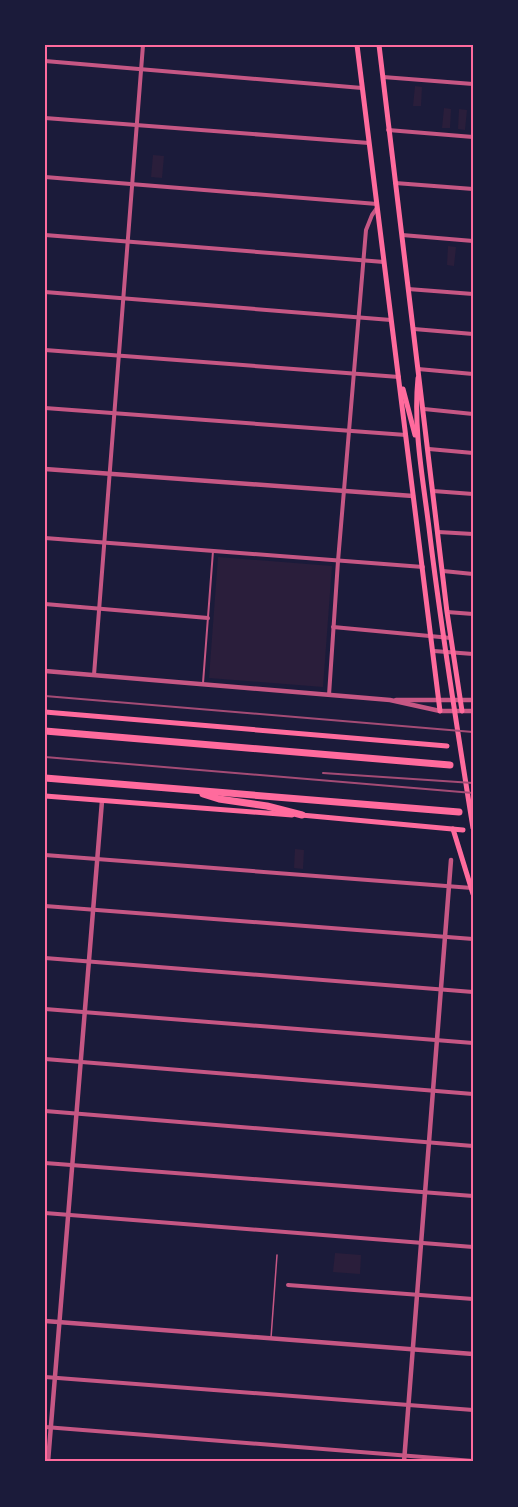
<svg xmlns="http://www.w3.org/2000/svg" width="518" height="1507" font-family="'Fira Sans Condensed',sans-serif">
<style>
.green{fill:#2a1e3b}
.lines{fill:none;stroke-linecap:round;stroke-linejoin:round}
.service{stroke:#c65784;stroke-width:1.5}
.pedestrian{stroke:#c65784;stroke-width:2}
.minor{stroke:#c65784;stroke-width:4}
.tertiary{stroke:#c65784;stroke-width:4.5}
.secondary{stroke:#ff6b9d;stroke-width:5}
.motorway{stroke:#ff6b9d;stroke-width:7}
.rail{stroke:#a44b75;stroke-width:2}
.neatline{fill:none;stroke:#ff6b9d;stroke-width:2}
</style>
<rect width="100%" height="100%" fill="#1b1b3a"/>
<!-- green -->
<g class="green">
<path d="M415 86 422 87 421 106H413Z"/>
<path d="M444 108 451 109 450 128H442Z"/>
<path d="M459 109 467 110 465 130 458 129Z"/>
<path d="M153 155 164 156 162 178 151 177Z"/>
<path d="M448 246 456 247 454 266 447 265Z"/>
<path d="M218 557 332 566 323 687 209 678Z"/>
<path d="M295 849 304 850 303 869 294 868Z"/>
<path d="M335 1253 361 1255 360 1274 333 1272Z"/>
</g>
<g class="lines">
<!-- service -->
<path class="service" d="M271 1338 277 1255"/>
<!-- pedestrian -->
<path class="pedestrian" d="M203 683 213 551"/>
<!-- minor -->
<g class="minor">
<path d="M45 61 362 88"/>
<path d="M383 77 473 84"/>
<path d="M45 118 369 143"/>
<path d="M388 130 473 137"/>
<path d="M45 177 377 204"/>
<path d="M395 183 473 189"/>
<path d="M45 235 384 262"/>
<path d="M402 235 473 241"/>
<path d="M408 289 473 294"/>
<path d="M45 292 391 320"/>
<path d="M414 329 473 334"/>
<path d="M45 350 399 377"/>
<path d="M418 369 473 374"/>
<path d="M45 408 406 435"/>
<path d="M424 409 473 414"/>
<path d="M429 449 473 453"/>
<path d="M433 491 473 494"/>
<path d="M438 532 473 534"/>
<path d="M45 538 423 567"/>
<path d="M443 571 473 574"/>
<path d="M45 604 208 618"/>
<path d="M447 612 473 614"/>
<path d="M333 627 451 638"/>
<path d="M434 651 473 654"/>
<path d="M94 675 143 45"/>
<path d="M329 695 338 561 366 230 372 215 377 208"/>
<path d="M45 855 472 888"/>
<path d="M45 906 473 939"/>
<path d="M45 958 473 992"/>
<path d="M45 1009 473 1043"/>
<path d="M45 1059 473 1094"/>
<path d="M45 1111 473 1146"/>
<path d="M45 1163 473 1196"/>
<path d="M45 1213 473 1247"/>
<path d="M288 1285 473 1299"/>
<path d="M45 1377 473 1410"/>
<path d="M45 1427 473 1461"/>
</g>
<!-- tertiary -->
<g class="tertiary">
<path d="M45 469 413 496"/>
<path d="M45 671 390 700 440 711H473"/>
<path d="M396 700H473"/>
<path d="M45 1321 473 1354"/>
<path d="M48 1462 102 801"/>
<path d="M404 1462 451 860"/>
</g>
<!-- secondary -->
<g class="secondary">
<path d="M357 45 440 711"/>
<path d="M379 45 447 612 462 711"/>
<path d="M418 378C413 428 423 479 429 528 441 629 457 728 473 828"/>
<path d="M403 389 415 435"/>
<path d="M45 712 447 746"/>
<path d="M45 796 292 815"/>
<path d="M301 815 463 830"/>
<path d="M453 829 473 894"/>
</g>
<!-- motorway -->
<g class="motorway">
<path d="M45 731 450 765"/>
<path d="M45 778 459 812"/>
<path d="M203 794 219 799 267 806 302 815"/>
</g>
<!-- rail -->
<g class="rail">
<path d="M45 696 473 732"/>
<path d="M45 757 473 793"/>
<path d="M323 773 473 783"/>
</g>
</g>
<!-- border -->
<rect width="518" height="1507" fill="none" stroke="#1b1b3a" stroke-width="93"/>
<rect x="46" y="46" width="426" height="1414" class="neatline"/>
</svg>
